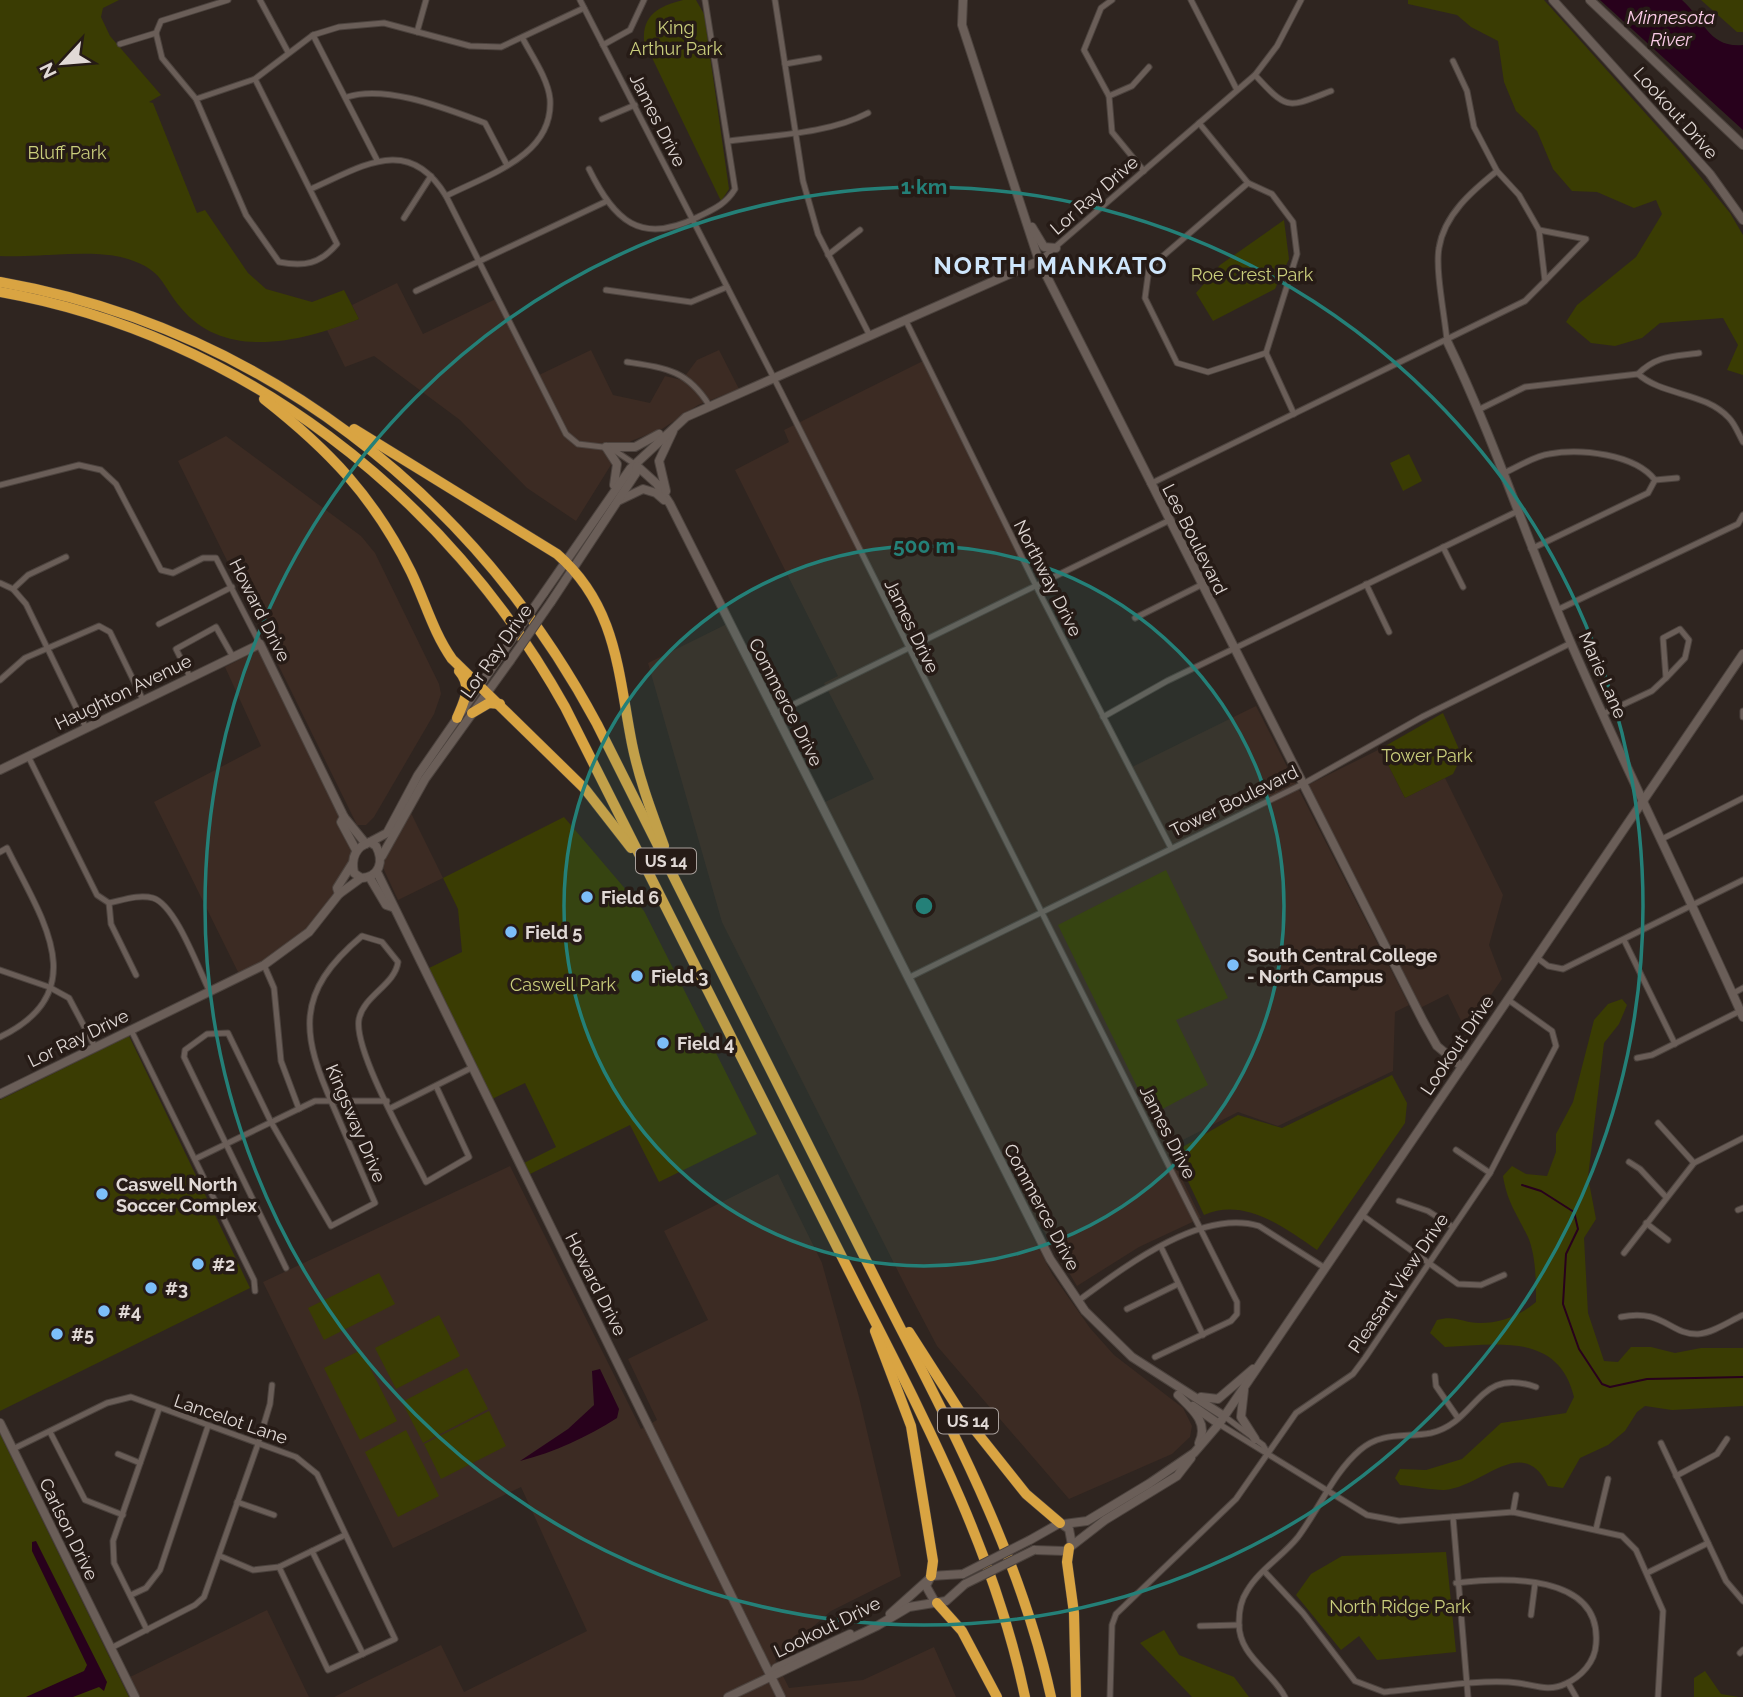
<svg xmlns="http://www.w3.org/2000/svg" width="1743" height="1697" font-family="Raleway,sans-serif">
<style>
.built{fill:#3c2b23}
.green{fill:#3a3c03}
.water{fill:#28011c}
.lines{fill:none;stroke-linecap:round;stroke-linejoin:round}
.stream{stroke:#28011c;stroke-width:2}
.street-casing{stroke:#4c433e;stroke-width:7}
.secondary-casing{stroke:#4c433e;stroke-width:10}
.highway-casing{stroke:#4c433e;stroke-width:11}
.street{stroke:#6a5e58;stroke-width:5}
.secondary{stroke:#6a5e58;stroke-width:8}
.highway{stroke:#d9a442;stroke-width:10}
.secondary-bridge-casing{stroke:#4c433e;stroke-width:10;stroke-linecap:butt}
.secondary-bridge{stroke:#6a5e58;stroke-width:8}
.ring{fill:none;stroke:#248078;stroke-width:3.5}
.poi-dot{fill:#7cbef9;stroke:#261b16;stroke-width:2.5}
.labels{text-anchor:middle;dominant-baseline:central;stroke-width:7;stroke-linejoin:round;paint-order:stroke}
.shield{fill:#261b16;stroke:#a9a09c;stroke-width:2}
.shield-label{font-size:16px;font-weight:bold;fill:#e1d9d6}
.park-label{font-size:18px;fill:#cace7c;stroke:#261b16}
.street-label{font-size:18px;fill:#e1d9d6;stroke:#261b16}
.poi-label{font-size:18px;font-weight:bold;fill:#e1d9d6;stroke:#261b16;text-anchor:start}
.water-label{font-size:19px;font-style:italic;fill:#facbe6;stroke:#261b16}
.district-label{font-size:24px;font-weight:bold;letter-spacing:2px;fill:#cee6fc;stroke:#261b16}
.centre{fill:#248078;stroke:#261b16;stroke-width:3.5}
.ring-label{font-size:21px;text-anchor:middle;font-weight:bold;fill:#248078;stroke:#261b16;stroke-width:7;stroke-linejoin:round;paint-order:stroke}
</style>
<rect width="100%" height="100%" fill="#2f2520"/>
<!-- built -->
<g class="built">
<path d="M397 283 423 334 500 297 539 375 591 350 613 395 650 403 665 376 682 380 697 360 719 350 739 389 698 405 662 429 631 441 614 460 576 521 527 488 460 420 374 356 345 367 327 330 359 319 352 305Z"/>
<path d="M927 359 1128 769 1256 706 1409 1005 1395 1012 1393 1071 1278 1126 1238 1112 1167 1148 1201 1218 1139 1247 1077 1286 1041 1226 1030 1231 1052 1274 1090 1328 1114 1355 1183 1408 1192 1426 1190 1437 1172 1454 1069 1499 937 1346 908 1291 722 922 648 663 733 621 823 803 874 779 824 683 838 676 735 470 789 442 784 430Z"/>
<path d="M226 436 361 536 375 553 439 684 441 694 434 714 374 817 366 825H357L178 461Z"/>
<path d="M258 650 359 857 323 911 298 937 278 952 239 974 154 802 261 746 225 667Z"/>
<path d="M1380 749 1405 798 1445 778 1503 895 1489 945 1502 979 1466 1031 1448 994 1420 1008 1308 785Z"/>
<path d="M411 813 443 878 398 900 379 859Z"/>
<path d="M510 1166 641 1429 657 1420 628 1359 708 1320 664 1231 778 1174 822 1263 859 1397 901 1576 831 1611 775 1660 789 1688 863 1680 934 1647 956 1697H334L441 1645 464 1692 587 1631 521 1487 393 1548 263 1282Z"/>
<path d="M267 1610 309 1697H139L130 1677Z"/>
</g>
<!-- green -->
<g class="green">
<path d="M0 0H119L103 8 101 17 110 36 161 95 149 102 153 103 197 213 205 210 248 273 266 289 312 302 344 290 359 319C303 341 226 362 181 308 160 283 164 271 128 259 94 248 37 258 0 256Z"/>
<path d="M683 0H696L704 14 729 189 721 201 644 41C642 15 659 6 683 0Z"/>
<path d="M1408 0H1544L1681 153 1730 213 1743 235V375L1727 370 1738 345 1723 318 1660 323 1642 338 1615 346 1591 343 1566 322 1577 305 1636 257 1662 214 1656 200 1634 208 1597 192 1572 191 1553 169 1537 131 1516 111 1504 82 1498 41 1471 27 1457 15 1408 4Z"/>
<path d="M1701 0H1743V32H1737Z"/>
<path d="M1284 220 1289 259 1275 289 1213 321 1196 293 1220 265Z"/>
<path d="M1409 454 1422 481 1403 491 1390 463Z"/>
<path d="M1443 713 1462 756 1453 774 1405 798 1380 749Z"/>
<path d="M564 817 644 911 757 1134 659 1182 630 1125 530 1174 524 1163 556 1147 525 1083 492 1099 427 969 462 952 458 909 443 878Z"/>
<path d="M1166 870 1228 998 1176 1020 1208 1085 1151 1115 1058 925Z"/>
<path d="M1622 999 1627 1005 1619 1024 1604 1043 1588 1177 1596 1219 1584 1238 1588 1313 1604 1361 1618 1362 1631 1347H1651L1675 1353 1701 1348H1743V1406L1672 1410 1645 1406 1637 1412 1625 1431 1608 1445 1580 1458 1563 1488 1548 1486C1523 1432 1482 1488 1444 1490 1430 1490 1414 1486 1400 1485L1395 1478 1400 1469 1426 1470 1462 1459 1501 1423 1566 1413 1574 1397C1559 1333 1498 1344 1445 1347L1430 1333 1437 1320C1456 1315 1462 1323 1480 1323 1501 1323 1521 1315 1536 1302 1536 1281 1536 1256 1528 1237 1517 1214 1507 1202 1503 1176L1512 1166 1526 1174 1547 1176 1556 1152V1134L1573 1102 1594 1020 1608 1004Z"/>
<path d="M129 1036 250 1288 0 1411V1100Z"/>
<path d="M1392 1075 1407 1103 1405 1123 1317 1250C1285 1228 1245 1197 1204 1215L1174 1152 1238 1115 1282 1128Z"/>
<path d="M379 1273 395 1304 324 1340 308 1308Z"/>
<path d="M439 1315 460 1356 396 1389 375 1348Z"/>
<path d="M361 1350 397 1421 360 1440 324 1368Z"/>
<path d="M467 1368 488 1409 423 1443 402 1402Z"/>
<path d="M489 1411 506 1446 441 1479 424 1444Z"/>
<path d="M406 1430 439 1496 398 1517 365 1452Z"/>
<path d="M0 1434 129 1697H0Z"/>
<path d="M1446 1552 1456 1652 1377 1660 1359 1636 1341 1650 1296 1595 1311 1574 1342 1556Z"/>
<path d="M1164 1630 1179 1655 1234 1677 1249 1697H1192L1140 1643Z"/>
<path d="M1705 1671 1721 1694 1739 1697H1694V1678Z"/>
</g>
<!-- water -->
<g class="water">
<path d="M1600 0H1682C1705 20 1708 48 1743 45V130Z"/>
<path d="M600 1369 619 1409 617 1418C587 1437 555 1452 520 1461L568 1429 594 1405 592 1371Z"/>
<path d="M36 1541 107 1682 104 1691 99 1687 73 1697H26L84 1671 87 1665 32 1551V1542Z"/>
</g>
<g class="lines">
<!-- stream -->
<path class="stream" d="M1522 1185 1541 1191 1574 1212 1578 1229 1566 1254 1563 1304 1579 1349 1602 1384 1610 1387 1647 1379 1743 1377"/>
<!-- street casing -->
<g class="street-casing">
<g id="street">
<path d="M260 0 288 52"/>
<path d="M580 0 781 392 1237 1302V1314L1231 1321 1155 1357"/>
<path d="M775 0 803 181 818 234 869 334"/>
<path d="M1112 0 1101 8 1084 50 1109 96 1112 132 1144 171"/>
<path d="M1191 0 1237 90"/>
<path d="M417 32 426 0"/>
<path d="M156 33 162 58 196 99 246 215 279 262C304 267 320 264 337 244L255 79"/>
<path d="M313 35 377 160"/>
<path d="M120 44 156 33 161 21 228 0"/>
<path d="M603 45 630 30 644 0"/>
<path d="M785 64 819 58"/>
<path d="M1255 75C1288 111 1287 108 1331 91"/>
<path d="M1109 96 1132 86 1149 67"/>
<path d="M347 97C386 84 447 109 485 123L507 165"/>
<path d="M196 99 255 79 313 35 339 27 384 23 470 46 501 47 584 8"/>
<path d="M602 119 635 105"/>
<path d="M1199 123 1248 183 1272 194 1293 222 1297 254 1266 353 1294 414"/>
<path d="M729 141C773 135 828 134 868 113"/>
<path d="M589 169C614 220 640 246 698 217 714 209 726 204 735 189L705 0"/>
<path d="M1248 183 1149 268 1145 298 1177 363 1208 372 1266 353"/>
<path d="M313 188C363 166 409 134 446 196L566 434 578 444 611 448 636 465"/>
<path d="M446 196C487 175 554 156 550 99 548 79 532 56 523 39"/>
<path d="M404 218 431 176"/>
<path d="M1539 230 1586 239 1545 281"/>
<path d="M828 255 860 230"/>
<path d="M1039 261 1255 75 1277 46 1301 0"/>
<path d="M606 290 691 302 727 287"/>
<path d="M416 291 605 202"/>
<path d="M905 319 1037 588 1171 848"/>
<path d="M1447 341C1445 317 1435 270 1439 248 1444 215 1472 191 1497 171"/>
<path d="M627 362C666 368 687 370 709 405"/>
<path d="M1638 374C1657 355 1673 357 1699 353"/>
<path d="M1480 409 1525 387 1638 374C1663 396 1705 392 1729 418 1735 424 1739 435 1743 442"/>
<path d="M1504 473C1518 467 1534 456 1549 454 1580 448 1635 454 1655 480L1648 493 1531 549"/>
<path d="M1655 480 1677 478"/>
<path d="M1150 484 1525 301 1545 281 1539 230 1519 195 1497 171 1474 127 1467 91 1453 61"/>
<path d="M0 485 79 465 101 470 116 484 161 570 173 573 203 558H216L260 644"/>
<path d="M1443 547 1463 587"/>
<path d="M0 583 13 589 26 604 86 728"/>
<path d="M1366 584 1389 632"/>
<path d="M13 589 28 575 66 557"/>
<path d="M1557 610 1738 524 1743 515"/>
<path d="M1135 618 1201 585"/>
<path d="M159 624 232 587"/>
<path d="M1680 629 1689 640 1685 658 1666 678 1663 638Z"/>
<path d="M190 677 176 649 216 627 233 657"/>
<path d="M0 680 25 658 99 626 110 632 143 700"/>
<path d="M1743 711V717"/>
<path d="M774 714 1168 521"/>
<path d="M1603 714 1652 691 1666 678"/>
<path d="M1103 717 1167 681 1516 512"/>
<path d="M28 756 97 895 109 903C123 900 139 894 153 898 176 905 199 971 210 992"/>
<path d="M1660 840 1743 798"/>
<path d="M0 852 7 848C40 916 96 991 0 1037"/>
<path d="M109 903 111 924 136 975"/>
<path d="M1624 940 1675 1044"/>
<path d="M1536 957 1548 966 1563 969 1743 880"/>
<path d="M264 965 274 988 281 1061 299 1109"/>
<path d="M0 970 49 987 69 998 95 1047"/>
<path d="M908 978 1303 784 1422 717 1571 643"/>
<path d="M1732 994 1743 988"/>
<path d="M131 1030 254 1280 255 1291"/>
<path d="M1637 1058 1652 1055 1740 1011"/>
<path d="M391 1108 471 1068"/>
<path d="M1658 1123 1694 1163"/>
<path d="M1456 1150 1490 1173"/>
<path d="M195 1159 315 1101H387"/>
<path d="M1629 1162 1640 1169 1666 1197"/>
<path d="M1399 1201 1428 1211 1453 1227"/>
<path d="M1738 1210 1743 1208"/>
<path d="M1362 1215 1458 1284 1481 1285 1504 1275"/>
<path d="M1646 1223 1668 1240"/>
<path d="M1161 1247 1203 1335"/>
<path d="M1624 1253 1694 1163 1743 1138"/>
<path d="M286 1268 184 1057 185 1050 207 1034 228 1033 271 1122 331 1226 375 1203C361 1171 348 1140 334 1108 301 1034 294 993 362 936L382 942 398 962C395 985 364 995 359 1019 353 1050 410 1149 426 1182L469 1157 436 1086"/>
<path d="M1078 1301C1123 1268 1200 1208 1259 1226L1325 1268"/>
<path d="M1127 1309 1178 1284"/>
<path d="M1621 1317C1663 1308 1670 1335 1698 1334 1713 1333 1730 1321 1743 1315"/>
<path d="M1435 1376 1436 1386 1458 1418"/>
<path d="M1224 1416 1263 1445 1267 1452"/>
<path d="M1219 1424 1367 1515 1399 1521 1513 1512 1622 1536 1636 1550 1663 1611 1658 1697"/>
<path d="M50 1432 85 1500 123 1515"/>
<path d="M1661 1443 1726 1581 1743 1601"/>
<path d="M13 1449 107 1403 131 1397 296 1457 317 1474 395 1639 328 1670 279 1567"/>
<path d="M118 1454 140 1463"/>
<path d="M1676 1476 1717 1454 1727 1439"/>
<path d="M237 1502 274 1515"/>
<path d="M1513 1512 1516 1495"/>
<path d="M1453 1517 1468 1697"/>
<path d="M1596 1529 1608 1479"/>
<path d="M312 1551 363 1654"/>
<path d="M220 1556 253 1570 279 1567 345 1535"/>
<path d="M1264 1571 1303 1613 1355 1681 1384 1692C1421 1689 1483 1678 1518 1683 1534 1685 1549 1692 1565 1684 1581 1677 1595 1662 1596 1644 1602 1573 1504 1577 1456 1583"/>
<path d="M1647 1573 1708 1543"/>
<path d="M131 1595 146 1588 160 1570 208 1426"/>
<path d="M1531 1615 1535 1584"/>
<path d="M1200 1626 1239 1625"/>
<path d="M147 1630 114 1563 113 1541 159 1409"/>
<path d="M111 1648 195 1605 204 1597 258 1444 270 1404 272 1385"/>
<path d="M1740 1653 1743 1650"/>
<path d="M1568 1683 1576 1697"/>
<path d="M1110 1697 1112 1625 1116 1614 1236 1499 1296 1413 1353 1374 1365 1358 1490 1173 1556 1046 1552 1031 1507 999"/>
<path d="M1285 1697C1271 1670 1238 1656 1239 1622 1239 1611 1241 1600 1247 1591 1259 1570 1283 1556 1298 1537 1319 1509 1334 1472 1360 1450 1382 1431 1406 1438 1431 1433 1478 1422 1477 1366 1536 1387"/>
</g>
</g>
<!-- secondary casing -->
<g class="secondary-casing">
<g id="secondary">
<path d="M963 0 962 25 1039 261 1423 1021 1437 1046 1461 1066"/>
<path d="M1553 0 1710 174 1743 220"/>
<path d="M1590 0 1743 145"/>
<path d="M1032 227 1044 247 1056 248"/>
<path d="M1447 341C1494 438 1527 541 1570 641 1625 768 1687 891 1743 1017"/>
<path d="M606 447H635L659 434"/>
<path d="M606 447 617 464 614 485"/>
<path d="M637 466 657 484 670 504 1050 1259 1085 1311 1132 1357 1224 1416"/>
<path d="M666 491 659 461 673 431"/>
<path d="M620 500 643 489 656 493 664 500"/>
<path d="M544 593 630 469 686 417 1039 261"/>
<path d="M551 602 636 473 637 466"/>
<path d="M0 770 260 644 344 817 366 844"/>
<path d="M344 817 341 822 356 850"/>
<path d="M370 842 387 833 418 775 503 652"/>
<path d="M370 842 376 846C384 861 380 877 361 878L354 873C351 858 355 847 370 842Z"/>
<path d="M382 856 425 779 510 661"/>
<path d="M377 872 781 1697"/>
<path d="M370 878 386 905 392 907"/>
<path d="M339 894 337 888 352 864"/>
<path d="M0 1094 264 965 309 932 339 894 361 878"/>
<path d="M1244 1390 1241 1417 1255 1439"/>
<path d="M1178 1395C1192 1409 1209 1422 1199 1443"/>
<path d="M1201 1397 1218 1399 1253 1369"/>
<path d="M1193 1406 1219 1424"/>
<path d="M0 1423 135 1697"/>
<path d="M1064 1524 1087 1521 1150 1483 1194 1453 1219 1424 1743 654"/>
<path d="M1030 1540 1060 1523 1069 1529 1072 1545"/>
<path d="M1034 1550 1065 1551 1105 1520 1177 1476 1191 1458"/>
<path d="M935 1602 926 1586 931 1576 963 1574"/>
<path d="M890 1614 929 1579"/>
<path d="M770 1676 776 1668 850 1634"/>
<path d="M728 1697 877 1626 909 1607 946 1601 965 1584"/>
</g>
</g>
<!-- highway casing -->
<g class="highway-casing">
<g id="highway">
<path d="M0 282C260 328 473 493 597 724 688 906 780 1087 871 1270 940 1408 1018 1545 1051 1697"/>
<path d="M0 292C241 335 447 495 565 707 656 890 750 1073 842 1257 914 1400 992 1539 1025 1697"/>
<path d="M264 399C329 450 374 497 411 572 425 601 433 632 452 659L585 789 631 848"/>
<path d="M354 429 557 554C617 606 618 673 632 744 639 779 652 813 664 846"/>
<path d="M472 713 489 703 500 704"/>
<path d="M457 718C464 701 473 687 459 671"/>
<path d="M875 1331 911 1426 933 1561 931 1576"/>
<path d="M909 1332 959 1410 1026 1494 1060 1523"/>
<path d="M1069 1548 1067 1562 1074 1613 1076 1697"/>
<path d="M937 1603 962 1631 997 1697"/>
</g>
</g>
<!-- street -->
<use href="#street" class="street"/>
<!-- secondary -->
<use href="#secondary" class="secondary"/>
<!-- highway -->
<use href="#highway" class="highway"/>
<!-- secondary-bridge casing -->
<g class="secondary-bridge-casing">
<g id="secondary-bridge">
<path d="M503 652 544 593"/>
<path d="M510 661 551 602"/>
<path d="M963 1574 1030 1540"/>
<path d="M965 1584 1034 1550"/>
</g>
</g>
<!-- secondary-bridge -->
<use href="#secondary-bridge" class="secondary-bridge"/>
</g>
<!-- distance rings -->
<circle cx="924" cy="906" r="360" fill="#248078" fill-opacity=".12"/>
<g class="ring">
<circle cx="924" cy="906" r="360"/>
<circle cx="924" cy="906" r="719"/>
</g>
<!-- markers -->
<g class="poi-dot">
<circle cx="587" cy="897" r="7"/>
<circle cx="511" cy="932" r="7"/>
<circle cx="1233" cy="965" r="7"/>
<circle cx="637" cy="976" r="7"/>
<circle cx="663" cy="1043" r="7"/>
<circle cx="102" cy="1194" r="7"/>
<circle cx="198" cy="1264" r="7"/>
<circle cx="151" cy="1288" r="7"/>
<circle cx="104" cy="1311" r="7"/>
<circle cx="57" cy="1334" r="7"/>
</g>
<g class="labels">
<!-- shield labels -->
<g class="shield">
<rect x="636" y="848.5" width="60" height="25" rx="5"/>
<rect x="938" y="1408.5" width="60" height="25" rx="5"/>
</g>
<g class="shield-label">
<text x="666" y="861">US 14</text>
<text x="968" y="1421">US 14</text>
</g>
<!-- park labels -->
<g class="park-label">
<text x="676" y="27">King<tspan x="676" dy="21">Arthur Park</tspan></text>
<text x="67" y="152">Bluff Park</text>
<text x="1252" y="274">Roe Crest Park</text>
<text x="1427" y="755">Tower Park</text>
<text x="563" y="984">Caswell Park</text>
<text x="1400" y="1606">North Ridge Park</text>
</g>
<!-- street labels -->
<g class="street-label">
<text transform="translate(1676 113) rotate(48)">Lookout Drive</text>
<text transform="translate(658 120) rotate(63)">James Drive</text>
<text transform="translate(1094 195) rotate(-41)">Lor Ray Drive</text>
<text transform="translate(1195 539) rotate(63)">Lee Boulevard</text>
<text transform="translate(1048 578) rotate(63)">Northway Drive</text>
<text transform="translate(260 610) rotate(63)">Howard Drive</text>
<text transform="translate(912 626) rotate(64)">James Drive</text>
<text transform="translate(496 651) rotate(-55)">Lor Ray Drive</text>
<text transform="translate(1603 675) rotate(66)">Marie Lane</text>
<text transform="translate(123 692) rotate(-26)">Haughton Avenue</text>
<text transform="translate(786 702) rotate(63)">Commerce Drive</text>
<text transform="translate(1234 801) rotate(-26)">Tower Boulevard</text>
<text transform="translate(78 1038) rotate(-26)">Lor Ray Drive</text>
<text transform="translate(1457 1045) rotate(-56)">Lookout Drive</text>
<text transform="translate(356 1123) rotate(67)">Kingsway Drive</text>
<text transform="translate(1168 1132) rotate(63)">James Drive</text>
<text transform="translate(1042 1207) rotate(62)">Commerce Drive</text>
<text transform="translate(1398 1283) rotate(-56)">Pleasant View Drive</text>
<text transform="translate(596 1284) rotate(63)">Howard Drive</text>
<text transform="translate(231 1419) rotate(19)">Lancelot Lane</text>
<text transform="translate(69 1529) rotate(64)">Carlson Drive</text>
<text transform="translate(827 1627) rotate(-26)">Lookout Drive</text>
</g>
<!-- poi labels -->
<g class="poi-label">
<text x="601" y="897">Field 6</text>
<text x="525" y="932">Field 5</text>
<text x="1247" y="955">South Central College<tspan x="1247" dy="21">- North Campus</tspan></text>
<text x="651" y="976">Field 3</text>
<text x="677" y="1043">Field 4</text>
<text x="116" y="1184">Caswell North<tspan x="116" dy="21">Soccer Complex</tspan></text>
<text x="212" y="1264">#2</text>
<text x="165" y="1288">#3</text>
<text x="118" y="1311">#4</text>
<text x="71" y="1334">#5</text>
</g>
<!-- water labels -->
<g class="water-label">
<text x="1671" y="17">Minnesota<tspan x="1671" dy="22">River</tspan></text>
</g>
<!-- district labels -->
<g class="district-label">
<text x="1051" y="265">NORTH MANKATO</text>
</g>
</g>
<circle cx="924" cy="906" r="10" class="centre"/>
<g class="ring-label">
<text x="924" y="194">1 km</text>
<text x="924" y="553">500 m</text>
</g>
<!-- north arrow -->
<g transform="translate(63 63) rotate(244)" stroke="#261b16" stroke-width="5" paint-order="stroke">
<path d="M0-5L12 26L0 18L-12 26Z" fill="#e1d9d6"/>
<text y="-10" font-size="19" font-weight="bold" text-anchor="middle" fill="#e1d9d6">N</text>
</g>
</svg>
